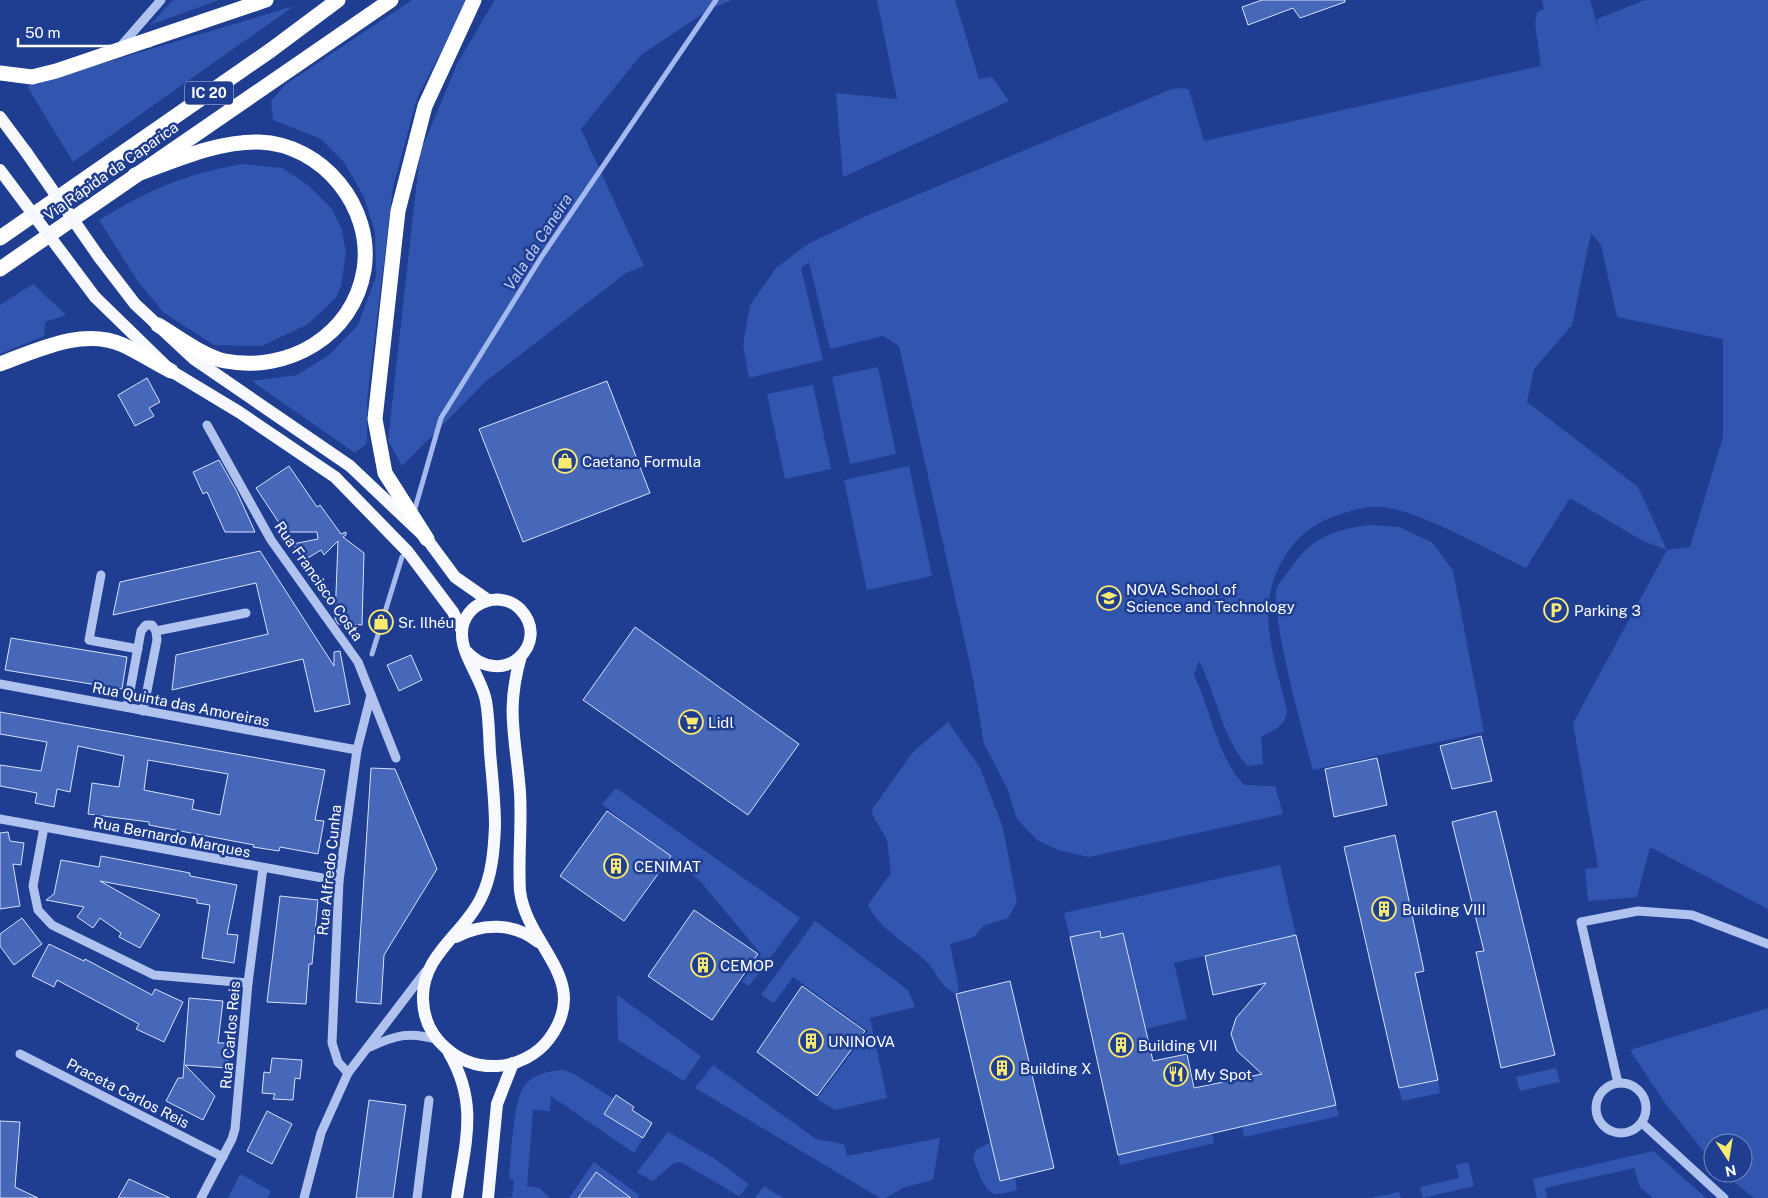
<svg xmlns="http://www.w3.org/2000/svg" width="1768" height="1198" font-family="'Public Sans',sans-serif">
<style>
.green{fill:#3256b0;fill-rule:evenodd}
.lines{fill:none;stroke-linecap:round;stroke-linejoin:round}
.stream{stroke:#a4baef;stroke-width:5}
.building{fill:#4767b9;stroke:#d6e1fa;fill-rule:evenodd}
.minor{stroke:#b0c2ee;stroke-width:9}
.major{stroke:#f7f9ff;stroke-width:12}
.highway{stroke:#fff;stroke-width:15}
.major-bridge{stroke:#f7f9ff;stroke-width:12}
.labels{text-anchor:middle;dominant-baseline:central;stroke-width:5;stroke-linejoin:round;paint-order:stroke}
.shield{fill:#1f3e92;stroke:#bcc5de;stroke-width:1}
.shield-label{font-size:14px;font-weight:bold;fill:#fff}
.street-label{font-size:15px;fill:#fff;stroke:#1f3e92}
.poi-label{font-size:15px;fill:#fff;stroke:#1f3e92;text-anchor:start}
.water-label{font-size:16px;font-style:italic;fill:#bdcdf5;stroke:#1f3e92}
</style>
<rect width="100%" height="100%" fill="#1f3e92"/>
<!-- green -->
<g class="green">
<path d="M177 0H219L150 25 172 1Z"/>
<path d="M412 0H468L417 98 393 187 367 400V443L355 453 252 381 297 375 329 355 358 325 376 277 375 232 364 197 344 162 321 139 273 120 271 101 286 84Z"/>
<path d="M495 0H732L710 9 641 55 581 129 644 266 626 273 485 382 402 466 388 441 420 153 458 62Z"/>
<path d="M877 0H955L979 79 992 77 1009 101 843 177 836 93 897 99Z"/>
<path d="M1542 0H1590L1599 31 1597 19 1645 0H1768V909L1650 847 1637 897 1588 901 1585 869 1598 867 1573 723 1667 550 1643 541 1570 498 1526 568C1485 549 1427 514 1384 507 1367 504 1340 514 1325 520 1285 539 1263 585 1269 630 1272 657 1281 684 1287 711 1285 727 1273 731 1261 737L1263 764 1248 766C1223 741 1216 693 1199 661L1194 675C1212 712 1216 755 1244 785L1275 786 1283 814 1089 857 1058 850 1037 840 1017 819 1007 788 984 744 973 678 899 346 883 336 830 349 809 262 801 268 823 360 749 378 743 345 750 305 776 268 808 244 866 216 1172 89 1184 88 1189 90 1204 141 1541 66 1535 24 1537 12 1544 9ZM1591 233 1601 245 1617 317 1723 339V437L1690 547 1667 550 1638 487 1527 402 1534 369 1572 325Z"/>
<path d="M294 6 73 162 27 86Z"/>
<path d="M243 164 282 168 308 185 332 209 342 230 346 253 341 286 336 298 308 324 262 346 214 345 163 312 137 280 99 220C150 189 183 175 243 164Z"/>
<path d="M33 284 66 315 45 322 44 336 0 354V305Z"/>
<path d="M878 367 896 454 850 464 832 377Z"/>
<path d="M813 385 831 469 785 479 767 394Z"/>
<path d="M909 466 932 576 867 590 844 480Z"/>
<path d="M1369 525 1399 527 1433 543 1453 571 1484 732 1313 770C1305 739 1269 611 1277 588 1279 582 1286 575 1290 569 1312 538 1332 530 1369 525Z"/>
<path d="M948 722 980 768 1003 828 1017 902 1008 918 983 926 974 937 950 944 959 990 956 994C936 983 939 974 926 961 907 943 879 929 868 905L891 873 887 840 872 814 873 808 913 752Z"/>
<path d="M616 788 800 918 749 986 742 982 761 954 700 881 602 804Z"/>
<path d="M1280 865 1296 935 1174 963 1187 1019 1146 1029 1123 933 1101 938 1099 931 1070 937 1064 913Z"/>
<path d="M815 921 908 990 915 1007 870 1018 887 1098 835 1110 817 1099 868 1031 793 977 774 1003 761 995Z"/>
<path d="M617 995 701 1056 684 1081 618 1040Z"/>
<path d="M1768 1008V1198H1754L1723 1173H1743V1143H1713V1163L1665 1103 1630 1050Z"/>
<path d="M713 1065 816 1139 844 1144 847 1156 940 1138 933 1180 905 1187 885 1198H880L695 1088Z"/>
<path d="M1556 1068 1560 1082 1520 1091 1516 1077Z"/>
<path d="M564 1070 574 1074 614 1099 604 1114 643 1138 634 1153 551 1096 550 1111 533 1110 527 1186 539 1188 550 1198H505L512 1197 514 1180 509 1179C511 1159 513 1099 525 1085 535 1073 549 1071 564 1070Z"/>
<path d="M1438 1080 1440 1093 1402 1101 1399 1088Z"/>
<path d="M1336 1105 1339 1116 1244 1137 1242 1127Z"/>
<path d="M668 1132 715 1159 749 1184 739 1196 681 1162 674 1163 653 1181 637 1172Z"/>
<path d="M1212 1133 1214 1143 1120 1165 1118 1155Z"/>
<path d="M991 1142 1000 1181 1015 1177 1017 1190C1011 1191 1004 1194 997 1194 984 1194 978 1169 973 1159L976 1150Z"/>
<path d="M1653 1151 1706 1198H1653L1640 1187 1634 1168 1545 1188 1547 1198H1537L1533 1179Z"/>
<path d="M594 1162 639 1195 638 1198H631L596 1173 577 1198H569Z"/>
<path d="M1468 1162 1474 1186 1423 1198 1420 1187 1459 1178 1456 1165Z"/>
<path d="M240 1174 271 1191 267 1198H228Z"/>
<path d="M764 1186 783 1198H755Z"/>
<path d="M1399 1192 1401 1198H1370Z"/>
</g>
<g class="lines">
<!-- stream -->
<g class="stream">
<path d="M414 512 441 418 542 256 716 0"/>
<path d="M372 654 402 557"/>
</g>
</g>
<!-- building -->
<g class="building">
<path d="M1262 0H1345V2L1300 18 1293 8 1248 25 1242 7Z"/>
<path d="M147 378 160 402 149 408 154 416 135 426 118 395Z"/>
<path d="M607 381 650 493 523 542 479 429Z"/>
<path d="M219 460 237 492 255 532H225L207 492 203 494 193 472Z"/>
<path d="M289 466 317 507 320 505 341 534 346 532V535L343 537 364 553 362 625 338 624 335 619 338 541 324 555 321 550 303 561 293 544 318 539 317 532H285L256 488Z"/>
<path d="M260 551 334 666V652L340 651 350 704 315 712 303 659 172 690 176 655 268 634 256 583 113 615 120 582Z"/>
<path d="M635 627 799 744 748 815 583 700Z"/>
<path d="M11 638 127 657 122 689 5 670Z"/>
<path d="M411 655 422 680 399 691 387 665Z"/>
<path d="M0 712 325 770 315 820 324 821 318 854 280 847 279 851 253 847 254 845 149 825V822L88 814 92 783 119 787 124 756 78 746 70 792 57 789 54 807 35 803 37 793 0 786V765L41 771 47 742 0 734ZM148 760 228 774 220 815 192 809 194 800 144 790Z"/>
<path d="M1481 736 1492 781 1452 789 1440 746Z"/>
<path d="M1377 758 1387 805 1334 817 1325 769Z"/>
<path d="M371 768 395 769 437 869 384 955 381 1004 356 1002Z"/>
<path d="M607 811 671 856 624 921 560 876Z"/>
<path d="M1496 811 1555 1055 1501 1068 1476 952 1484 951 1452 822Z"/>
<path d="M8 832 10 841 24 843 21 865 13 864 20 906 0 909V833Z"/>
<path d="M1395 835 1424 971 1415 973 1438 1080 1399 1088 1344 847Z"/>
<path d="M101 856 190 873V876L237 885 227 934 238 935 234 963 202 958 210 905 197 903V899L100 881 160 915 140 948 119 937 121 933 100 918 93 928 77 917 84 907 46 900 54 894 61 860 99 867Z"/>
<path d="M280 896 318 900 312 964H309L306 1004 267 1002Z"/>
<path d="M694 910 758 954 712 1020 648 976Z"/>
<path d="M22 918 42 944 14 965 0 946V934Z"/>
<path d="M1100 931 1101 938 1123 933 1153 1061 1187 1054 1194 1088 1262 1074 1237 1051 1231 1034 1236 1018 1266 983 1213 995 1205 956 1296 935 1336 1105 1118 1155 1070 937Z"/>
<path d="M49 944 84 961 85 959 152 995 155 989 183 1002 164 1042 136 1029 139 1024 57 980 54 987 32 976Z"/>
<path d="M1010 981 1054 1168 1000 1181 956 994Z"/>
<path d="M802 986 865 1031 817 1096 757 1052Z"/>
<path d="M189 998 223 1001 218 1043H229L227 1068 185 1065 215 1096 203 1120 166 1101 178 1078H183Z"/>
<path d="M272 1058 302 1060 300 1079 295 1078 293 1100 273 1099 275 1094 262 1093 264 1072 270 1073Z"/>
<path d="M616 1095 634 1107 632 1110 652 1123 643 1138 604 1114Z"/>
<path d="M369 1100 406 1105 393 1198H356Z"/>
<path d="M267 1111 292 1124 272 1164 247 1151Z"/>
<path d="M0 1121 20 1122 15 1187 38 1198H0Z"/>
<path d="M596 1172 631 1198H578Z"/>
<path d="M129 1179 170 1198H118Z"/>
</g>
<g class="lines">
<!-- minor -->
<g class="minor">
<path d="M120 47 161 0"/>
<path d="M207 425 271 540 358 662 396 758"/>
<path d="M101 575 89 640 138 649"/>
<path d="M156 631 246 613"/>
<path d="M0 684 357 750"/>
<path d="M127 707 141 631 146 625H152L156 631 157 640 143 711"/>
<path d="M0 819 339 881"/>
<path d="M44 827 33 886 38 910 52 925 154 975 248 983"/>
<path d="M370 1047C396 1035 410 1031 438 1040"/>
<path d="M20 1054 223 1157"/>
<path d="M348 1073 338 1062 332 1043 339 881 357 750 371 695"/>
<circle cx="1621" cy="1108" r="25"/>
<path d="M1618 1083 1581 922 1638 911 1692 915 1768 944"/>
<path d="M1642 1123 1724 1198"/>
<path d="M201 1198 232 1139 235 1129 248 983 263 868"/>
<path d="M304 1198 321 1133 348 1073 425 972"/>
<path d="M417 1198 429 1100"/>
</g>
<!-- major -->
<g class="major">
<path d="M0 117 26 152"/>
<path d="M99 257 135 304 194 359 350 466 427 539 455 577 488 600"/>
<path d="M95 297 171 371 239 412 335 477 408 552 453 612 462 631"/>
<path d="M466 651C502 691 553 643 520 609 500 589 463 603 462 632 461 656 482 678 486 701 489 718 489 735 490 752 492 777 495 801 495 826 494 850 492 876 481 898 464 934 421 955 423 1000 424 1039 459 1068 497 1066 517 1065 537 1055 549 1039 593 980 527 947 520 891 518 858 522 825 520 792 516 738 505 711 521 656"/>
<path d="M456 937C482 923 514 922 538 942"/>
<path d="M449 1053C479 1104 465 1143 457 1198"/>
<path d="M488 1198 497 1104 513 1063"/>
</g>
<!-- highway -->
<g class="highway">
<path d="M0 73 32 77 56 71 266 0"/>
<path d="M135 175C174 161 217 141 259 142 323 144 374 208 364 270 353 336 288 373 225 361 204 357 177 336 158 325"/>
<path d="M0 238 271 50 338 0"/>
<path d="M0 269 391 0"/>
<path d="M0 364C38 350 83 327 123 345 140 353 155 363 171 371"/>
<path d="M427 539 385 473 375 419 398 211 425 106 474 0"/>
</g>
<!-- major-bridge -->
<g class="major-bridge">
<path d="M26 152 99 257"/>
<path d="M0 170 95 297"/>
</g>
</g>
<!-- icons -->
<defs>
<g id="shop-ring" transform="scale(1.25)"><circle r="9.5" fill="#1f3e92" stroke="#fceb71" stroke-width="1.5"/><path d="M-5-2.5h2.3a2.7 3.5 0 0 1 5.4 0H5L5.5 6h-11ZM-1.5-2.5h3a1.5 2.3 0 0 0-3 0Z" fill="#fceb71"/></g>
<g id="university-ring" transform="scale(1.25)"><circle r="9.5" fill="#1f3e92" stroke="#fceb71" stroke-width="1.5"/><path d="M0-5L7-2L0 1L-7-2ZM-4 1L0 2.5L4 1V4Q0 6-4 4Z" fill="#fceb71"/></g>
<g id="parking-ring" transform="scale(1.25)"><circle r="9.5" fill="#1f3e92" stroke="#fceb71" stroke-width="1.5"/><path d="M-3.5-5.5H1a3.5 3.5 0 0 1 0 7H-1V5.5H-3.5ZM-1-3.4V-.6H.8a1.4 1.4 0 0 0 0-2.8Z" fill="#fceb71"/></g>
<g id="supermarket-ring" transform="scale(1.25)"><circle r="9.5" fill="#1f3e92" stroke="#fceb71" stroke-width="1.5"/><path d="M-6-5.5h2.5l.6 2H6L4.5 2H-2.5L-4.4-4H-6ZM-1.5 3.2a1.3 1.3 0 1 0 .1 0ZM3 3.2a1.3 1.3 0 1 0 .1 0Z" fill="#fceb71"/></g>
<g id="building-ring" transform="scale(1.25)"><circle r="9.5" fill="#1f3e92" stroke="#fceb71" stroke-width="1.5"/><path d="M-4-6H4V6H1V3H-1V6H-4ZM-2.5-4.3h1.7v1.8h-1.7ZM.8-4.3h1.7v1.8H.8ZM-2.5-1h1.7V.8h-1.7ZM.8-1h1.7V.8H.8Z" fill="#fceb71"/></g>
<g id="restaurant-ring" transform="scale(1.25)"><circle r="9.5" fill="#1f3e92" stroke="#fceb71" stroke-width="1.5"/><path d="M-5-6h1v4h1v-4h1v4h1v-4h1v5L-1.5 .5V6h-2V.5L-5-1ZM5-6V6H3V1.5H1.5Q1.5-4 5-6Z" fill="#fceb71"/></g>
</defs>
<g fill-rule="evenodd">
<use href="#shop-ring" x="565" y="461"/>
<use href="#university-ring" x="1109" y="598"/>
<use href="#parking-ring" x="1556" y="610"/>
<use href="#shop-ring" x="381" y="622"/>
<use href="#supermarket-ring" x="691" y="722"/>
<use href="#building-ring" x="616" y="866"/>
<use href="#building-ring" x="1384" y="909"/>
<use href="#building-ring" x="703" y="965"/>
<use href="#building-ring" x="811" y="1041"/>
<use href="#building-ring" x="1121" y="1045"/>
<use href="#building-ring" x="1002" y="1068"/>
<use href="#restaurant-ring" x="1176" y="1074"/>
</g>
<g class="labels">
<!-- shield labels -->
<rect class="shield" x="185" y="81.5" width="48" height="23" rx="4"/>
<g class="shield-label">
<text x="209" y="93">IC 20</text>
</g>
<!-- street labels -->
<g class="street-label">
<text transform="translate(111 171) rotate(-35)">Via Rápida da Caparica</text>
<text transform="translate(319 581) rotate(55)">Rua Francisco Costa</text>
<text transform="translate(181 704) rotate(11)">Rua Quinta das Amoreiras</text>
<text transform="translate(172 837) rotate(11)">Rua Bernardo Marques</text>
<text transform="translate(329 870) rotate(-84)">Rua Alfredo Cunha</text>
<text transform="translate(230 1035) rotate(-85)">Rua Carlos Reis</text>
<text transform="translate(128 1093) rotate(27)">Praceta Carlos Reis</text>
</g>
<!-- poi labels -->
<g class="poi-label">
<text x="582" y="461">Caetano Formula</text>
<text x="1126" y="589">NOVA School of<tspan x="1126" dy="17">Science and Technology</tspan></text>
<text x="1574" y="610">Parking 3</text>
<text x="398" y="622">Sr. Ilhéu</text>
<text x="708" y="722">Lidl</text>
<text x="634" y="866">CENIMAT</text>
<text x="1402" y="909">Building VIII</text>
<text x="720" y="965">CEMOP</text>
<text x="828" y="1041">UNINOVA</text>
<text x="1138" y="1045">Building VII</text>
<text x="1020" y="1068">Building X</text>
<text x="1194" y="1074">My Spot</text>
</g>
<!-- water labels -->
<g class="water-label">
<text transform="translate(538 242) rotate(-57)">Vala da Caneira</text>
</g>
</g>
<!-- north arrow -->
<g transform="translate(1728 1158) rotate(168)"><circle r="24" fill="#1f3e92" stroke="#798bbe"/>
<path d="M0-4L9 19L0 12L-9 19Z" fill="#fceb71"/>
<text y="-8" font-size="14" font-weight="bold" text-anchor="middle" fill="#ffffff">N</text>
</g>
<!-- scale -->
<path d="M18 38v8h132v-8" fill="none" stroke="#ffffff" stroke-width="2.5"/>
<text x="25" y="38" font-size="15" fill="#ffffff" stroke="#1f3e92" stroke-width="4" paint-order="stroke">50 m</text>
</svg>
